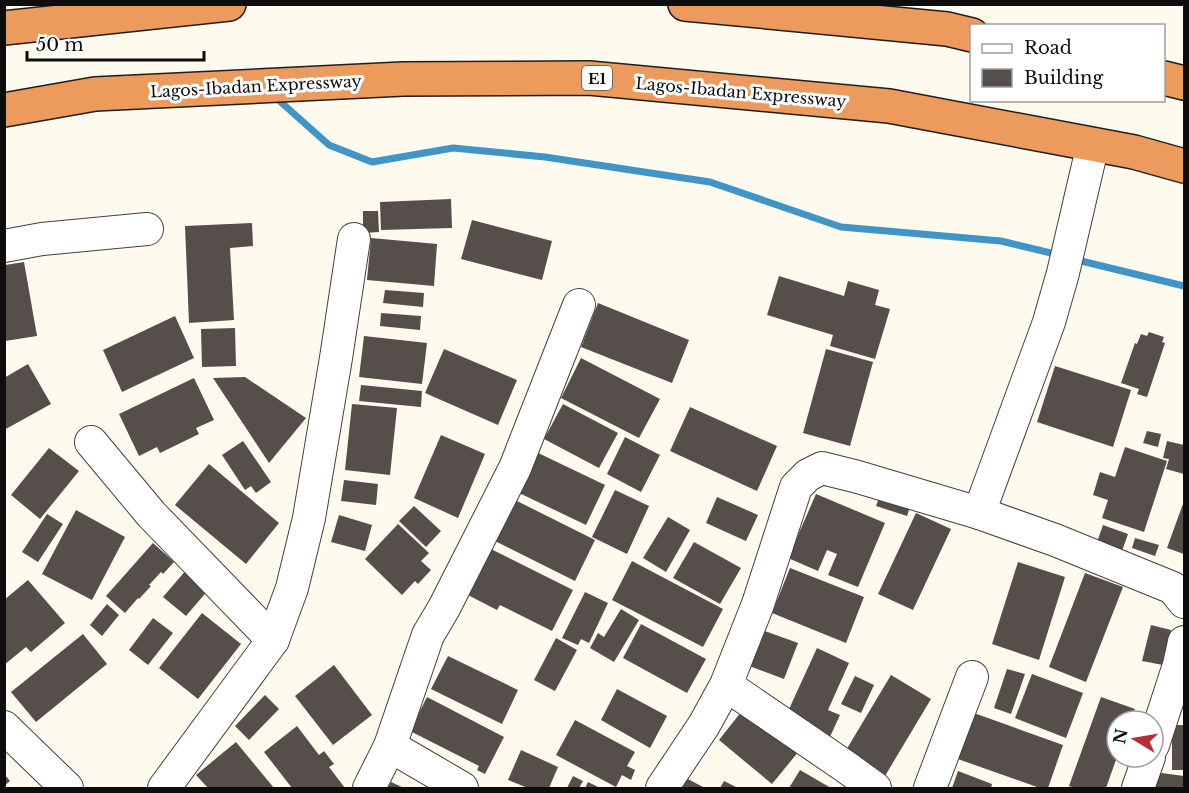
<svg xmlns="http://www.w3.org/2000/svg" width="1189" height="793" font-family="'Libre Baskerville',serif">
<style>
.lines{fill:none;stroke-linecap:round;stroke-linejoin:round}
.stream{stroke:#4095c6;stroke-width:7}
.building{fill:#554e4a}
.minor-casing{stroke:#404040;stroke-width:34}
.highway-casing{stroke:#1e1e1e;stroke-width:36}
.minor{stroke:#fff;stroke-width:32}
.highway{stroke:#ed9a5d;stroke-width:33}
.labels{text-anchor:middle;dominant-baseline:central;stroke-width:6;stroke-linejoin:round;paint-order:stroke}
.shield{fill:#fff;stroke:#565656;stroke-width:1.5}
.shield-label{font-size:15px;font-weight:bold;fill:#0d0d0d}
.street-label{font-size:16px;fill:#0d0d0d;stroke:#fff}
</style>
<rect width="100%" height="100%" fill="#fefaee"/>
<g class="lines">
<!-- stream -->
<g class="stream">
<path d="M274 96 329 145 372 162 453 148 545 157 710 182 841 227 1001 241 1059 255"/>
<path d="M1073 259 1184 286"/>
</g>
</g>
<!-- building -->
<g class="building">
<path d="M451 199 452 228 381 230 380 202Z"/>
<path d="M363 211H378L379 232 363 233Z"/>
<path d="M472 220 552 241 542 280 461 259Z"/>
<path d="M252 223 253 246 230 248 234 320 189 323 185 226Z"/>
<path d="M371 238 437 244 434 286 367 280Z"/>
<path d="M24 262 37 336 5 341V265Z"/>
<path d="M779 276 844 296 848 281 879 290 875 305 890 309 875 359 830 346 833 335 767 315Z"/>
<path d="M385 290 424 293 423 307 383 303Z"/>
<path d="M598 303 689 340 672 383 581 347Z"/>
<path d="M381 313 421 316 420 330 380 326Z"/>
<path d="M175 316 194 358 122 392 103 350Z"/>
<path d="M235 328 236 366 202 367 201 329Z"/>
<path d="M1149 332 1164 337 1162 342 1165 343 1147 397 1137 394 1139 389 1121 383 1135 343 1137 344 1141 334 1147 336Z"/>
<path d="M364 336 427 343 422 384 359 377Z"/>
<path d="M444 349 517 380 498 425 425 393Z"/>
<path d="M826 349 873 362 850 446 803 433Z"/>
<path d="M581 358 660 399 639 438 561 398Z"/>
<path d="M28 364 51 404 4 430V378Z"/>
<path d="M1055 366 1131 390 1113 447 1037 422Z"/>
<path d="M245 377 306 418 269 463 213 378Z"/>
<path d="M194 378 214 420 196 428 199 434 160 453 157 447 139 456 119 414Z"/>
<path d="M361 385 422 391 421 407 359 401Z"/>
<path d="M352 404 397 408 390 475 345 470Z"/>
<path d="M563 404 618 433 599 468 544 439Z"/>
<path d="M690 407 777 446 757 491 670 451Z"/>
<path d="M1147 431 1161 434 1158 447 1143 443Z"/>
<path d="M441 435 485 454 458 518 414 498Z"/>
<path d="M625 437 660 455 641 492 607 474Z"/>
<path d="M243 441 271 482 256 493 251 486 245 490 222 455Z"/>
<path d="M1167 441 1184 445V474L1166 469 1169 459 1163 458Z"/>
<path d="M1125 447 1167 461 1144 532 1102 518 1108 500 1093 495 1100 472 1115 477Z"/>
<path d="M49 448 79 471 40 519 11 495Z"/>
<path d="M534 451 605 485 586 525 515 491Z"/>
<path d="M209 464 279 523 246 564 175 505Z"/>
<path d="M344 480 378 484 376 505 341 501Z"/>
<path d="M615 490 649 506 627 554 592 537Z"/>
<path d="M881 493 911 504 907 516 876 506Z"/>
<path d="M816 494 885 523 858 587 828 575 837 554 827 550 818 571 788 558Z"/>
<path d="M717 497 758 515 746 541 706 523Z"/>
<path d="M511 498 595 540 575 581 491 539Z"/>
<path d="M1184 501V554L1167 548Z"/>
<path d="M414 506 441 531 426 547 399 521Z"/>
<path d="M76 510 125 537 92 600 42 574Z"/>
<path d="M916 513 951 529 913 610 878 594Z"/>
<path d="M47 514 63 524 38 562 22 552Z"/>
<path d="M339 515 372 525 365 551 331 542Z"/>
<path d="M668 517 690 530 666 572 643 558Z"/>
<path d="M398 524 429 553 421 561 431 570 418 584 415 581 402 595 365 559Z"/>
<path d="M1103 525 1128 534 1122 551 1097 542Z"/>
<path d="M1135 538 1159 545 1155 556 1132 548Z"/>
<path d="M694 542 741 568 720 604 673 578Z"/>
<path d="M153 543 174 562 163 574 161 572 149 585 151 586 139 599 138 598 125 613 106 596Z"/>
<path d="M487 547 573 590 552 631 500 605 497 610 464 593Z"/>
<path d="M632 561 723 609 703 647 612 600Z"/>
<path d="M1018 562 1065 577 1039 660 992 644Z"/>
<path d="M790 568 864 597 846 643 772 613Z"/>
<path d="M187 569 209 589 186 616 163 597Z"/>
<path d="M1085 573 1123 587 1086 682 1049 667Z"/>
<path d="M28 580 65 623 31 652 26 647 4 665V600Z"/>
<path d="M585 592 608 603 589 643 581 639 578 645 562 638Z"/>
<path d="M107 604 119 615 102 636 90 625Z"/>
<path d="M621 609 639 620 614 662 590 648 598 633 604 637Z"/>
<path d="M202 613 241 644 198 699 159 668Z"/>
<path d="M153 618 173 633 148 665 129 650Z"/>
<path d="M641 624 706 659 687 693 623 658Z"/>
<path d="M1151 625 1171 630 1163 665 1142 661Z"/>
<path d="M754 627 798 643 784 679 741 663Z"/>
<path d="M83 634 107 664 36 722 11 692Z"/>
<path d="M556 638 577 650 555 691 534 680Z"/>
<path d="M817 648 849 663 828 710 840 715 828 741 784 720Z"/>
<path d="M448 656 518 690 502 724 431 689Z"/>
<path d="M334 665 372 715 333 745 295 696Z"/>
<path d="M1007 669 1025 674 1011 714 994 708Z"/>
<path d="M1032 674 1083 693 1066 738 1015 718Z"/>
<path d="M891 675 931 699 882 781 842 757Z"/>
<path d="M855 676 874 685 861 713 841 704Z"/>
<path d="M617 689 667 716 650 748 601 720Z"/>
<path d="M265 695 279 709 249 740 235 726Z"/>
<path d="M427 697 504 737 485 774 477 770 479 766 410 731Z"/>
<path d="M1101 697 1135 709 1130 721H1117V757L1106 788H1075L1069 786Z"/>
<path d="M745 707 799 751 772 784 719 740Z"/>
<path d="M971 712 1063 745 1048 788H1040L955 758Z"/>
<path d="M575 720 635 752 627 766 635 770 631 780 622 775 616 787 556 755Z"/>
<rect x="1172" y="725" width="12" height="45"/>
<path d="M297 726 319 755 324 751 334 764 329 767 345 788H292L264 752Z"/>
<path d="M236 742 274 788H208L196 775Z"/>
<path d="M521 750 558 767 549 788H528L508 780Z"/>
<path d="M800 770 831 788H789Z"/>
<path d="M958 771 992 784 991 788H952Z"/>
<path d="M1154 772 1184 776V788H1152Z"/>
<path d="M4 774 10 781 4 786Z"/>
<path d="M573 776 583 781 579 788H567Z"/>
<path d="M684 777 705 788H678Z"/>
<path d="M724 781 738 788H720Z"/>
<path d="M391 782 404 788H388Z"/>
<path d="M588 782 600 788H585Z"/>
</g>
<g class="lines">
<!-- minor casing -->
<g class="minor-casing">
<g id="minor">
<path d="M4 246 42 239 147 229"/>
<path d="M91 442 151 514 273 640"/>
<path d="M979 513 1049 322 1063 273 1093 144"/>
<path d="M726 685 846 767 875 788"/>
<path d="M4 727 67 788"/>
<path d="M1153 745 1179 665 1184 642"/>
<path d="M390 746 462 788"/>
<path d="M164 788 273 640 292 588 309 518 336 358 354 239"/>
<path d="M369 788 390 746 428 635 444 608 515 468 579 305"/>
<path d="M662 788 704 725 726 685 758 604 796 487 808 475 822 468 858 477 979 513 1055 540 1173 588 1184 602"/>
<path d="M930 788 972 677"/>
<path d="M1138 788 1149 757"/>
</g>
</g>
<!-- highway casing -->
<g class="highway-casing">
<g id="highway">
<path d="M685 4 947 29 972 35"/>
<path d="M4 28 229 4"/>
<path d="M1164 78 1184 83"/>
<path d="M4 110 95 94 403 79 589 78 889 106 1134 152 1184 166"/>
</g>
</g>
<!-- minor -->
<use href="#minor" class="minor"/>
<!-- highway -->
<use href="#highway" class="highway"/>
</g>
<g class="labels">
<!-- shield labels -->
<rect class="shield" x="582" y="66" width="30" height="24" rx="4.5"/>
<g class="shield-label">
<text x="597" y="78">E1</text>
</g>
<!-- street labels -->
<g class="street-label">
<text transform="translate(256 86) rotate(-3)">Lagos-Ibadan Expressway</text>
<text transform="translate(741 92) rotate(5)">Lagos-Ibadan Expressway</text>
</g>
</g>
<!-- border -->
<rect width="1189" height="793" fill="none" stroke="#0d0d0d" stroke-width="12"/>
<!-- legend -->
<rect x="970" y="24" width="195" height="78" fill="#ffffff" stroke="#9e9e9e" stroke-width="1.5"/>
<rect x="982" y="44" width="30" height="9" fill="#ffffff" stroke="#9e9e9e" stroke-width="1.5"/>
<text x="1024" y="54" font-size="18" fill="#0d0d0d">Road</text>
<rect x="982" y="69" width="30" height="18" fill="#554e4a" stroke="#9e9e9e" stroke-width="1.5"/>
<text x="1024" y="84" font-size="18" fill="#0d0d0d">Building</text>
<!-- north arrow -->
<g transform="translate(1135 739) rotate(281)"><circle r="28" fill="#ffffff" stroke="#9e9e9e" stroke-width="1.5"/>
<path d="M0-4.5L10 22L0 15L-10 22Z" fill="#b62c37"/>
<text y="-9" font-size="16" font-weight="bold" text-anchor="middle" fill="#0d0d0d">N</text>
</g>
<!-- scale -->
<path d="M27 51v9h177v-9" fill="none" stroke="#0d0d0d" stroke-width="3"/>
<text x="36" y="51" font-size="18" fill="#0d0d0d" stroke="#ffffff" stroke-width="4.5" paint-order="stroke">50 m</text>
</svg>
